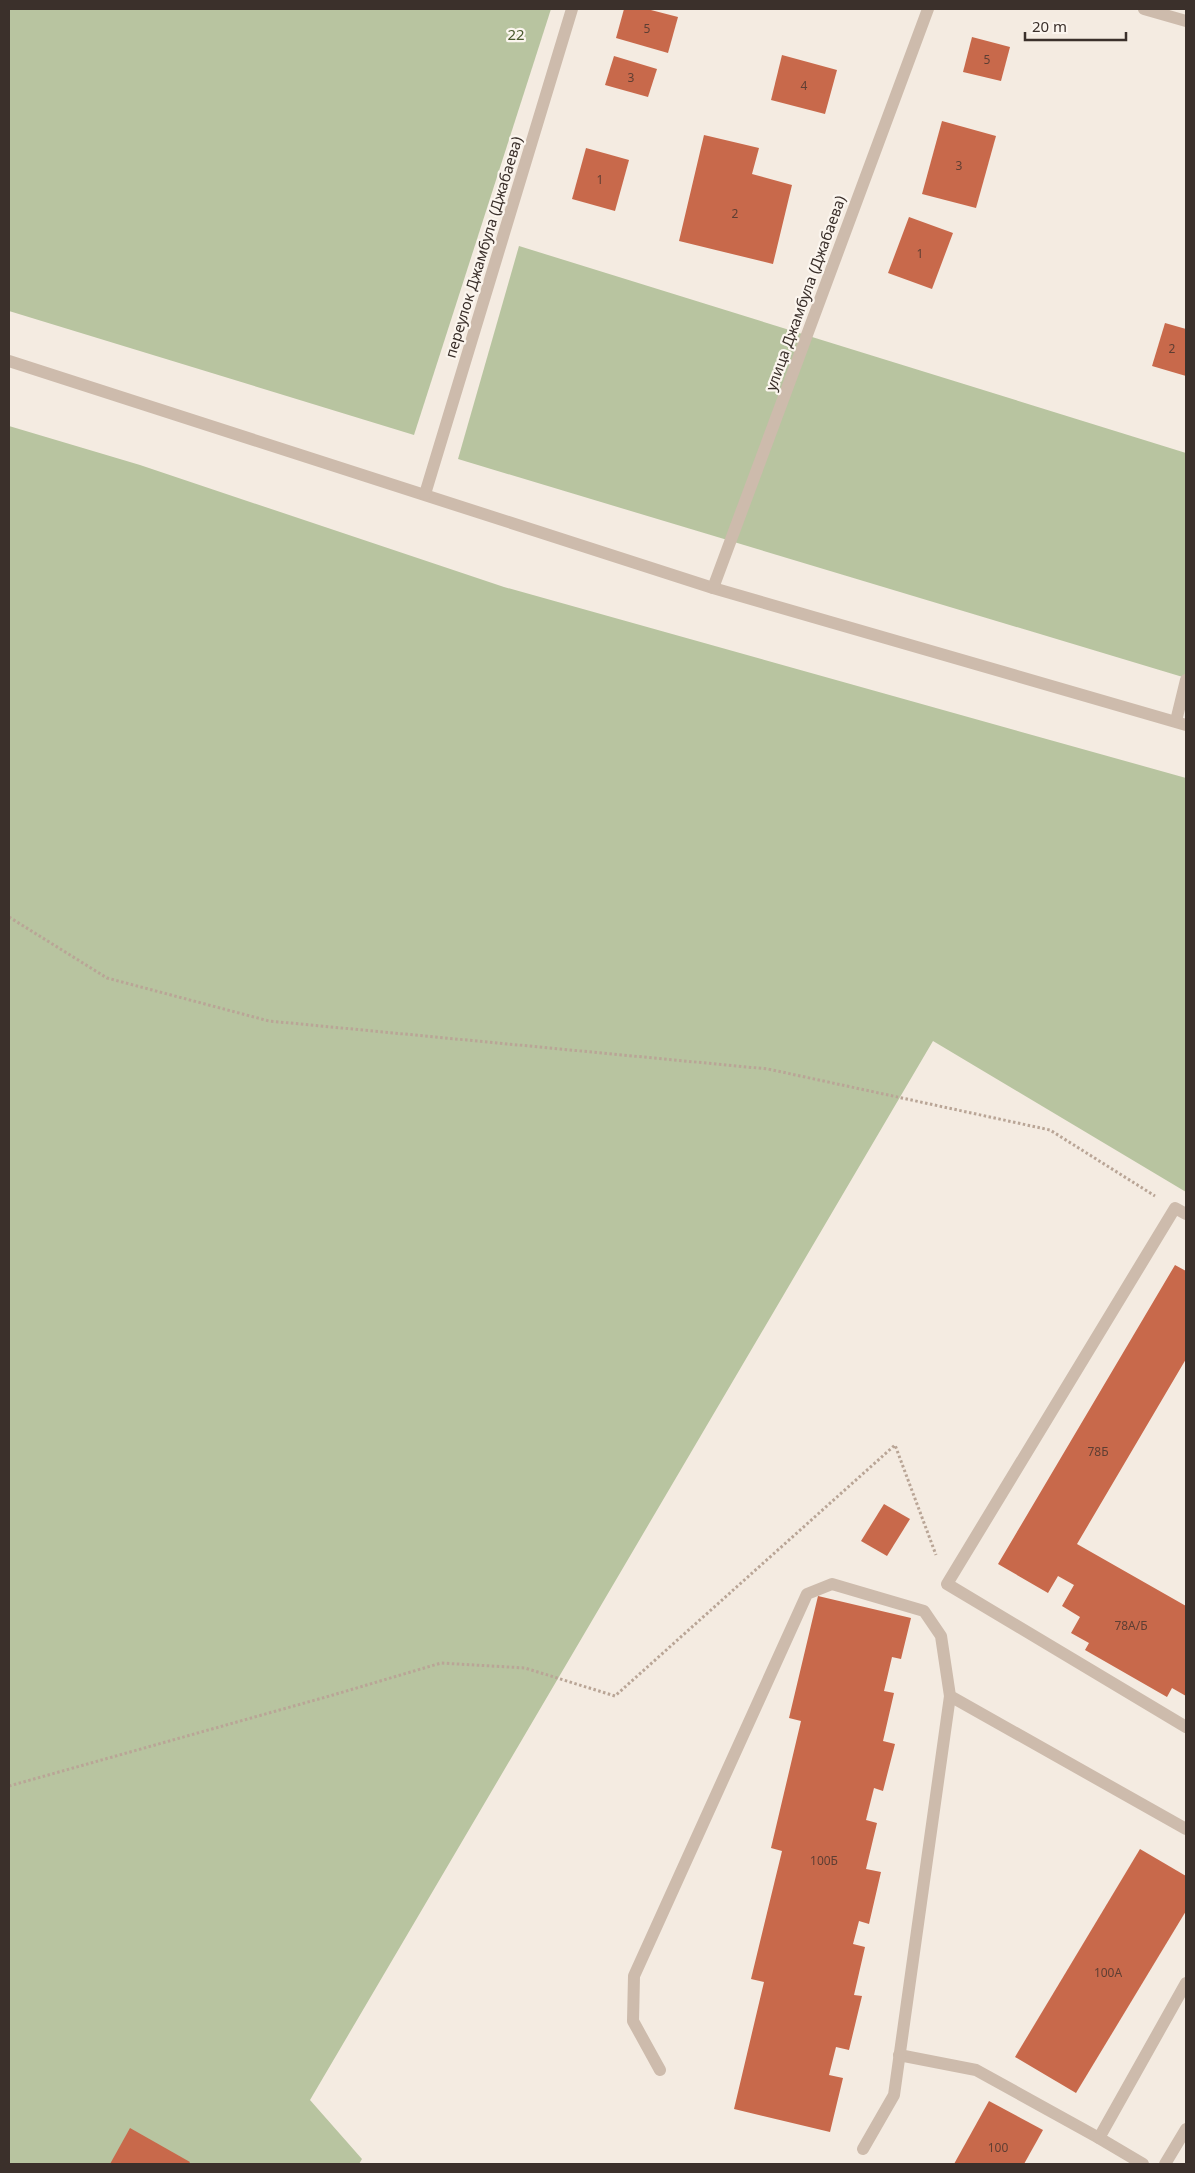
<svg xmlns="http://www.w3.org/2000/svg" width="1195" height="2173" font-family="'Noto Sans',sans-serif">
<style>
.green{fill:#b8c4a0}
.building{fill:#c8694b}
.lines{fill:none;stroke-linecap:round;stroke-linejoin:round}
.path{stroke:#b9a596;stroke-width:3;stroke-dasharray:2.5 2.5;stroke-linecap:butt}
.minor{stroke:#cdbbac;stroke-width:12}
.labels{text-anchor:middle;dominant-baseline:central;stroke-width:4.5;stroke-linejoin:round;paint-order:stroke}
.number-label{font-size:12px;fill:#5e3e33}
.park-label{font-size:15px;fill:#4a5a2e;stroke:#fbf5ee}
.street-label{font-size:15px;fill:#3b302b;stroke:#fbf5ee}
</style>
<rect width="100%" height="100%" fill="#f4ebe1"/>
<!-- green -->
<g class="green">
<path d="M9 9H551L414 435 9 311Z"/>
<path d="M519 246 1186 453V678L458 459Z"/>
<path d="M9 426 140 465 504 587 1186 778V1192L933 1041 310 2100 362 2159 359 2164H9Z"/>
</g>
<!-- building -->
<g class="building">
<path d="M624 9H647L678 17 668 53 616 38Z"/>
<path d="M972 37 1010 47 1001 81 963 72Z"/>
<path d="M782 55 837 70 825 114 771 100Z"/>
<path d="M614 56 657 69 648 97 605 85Z"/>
<path d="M942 121 996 136 976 208 922 194Z"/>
<path d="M704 135 759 148 752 174 792 185 773 264 679 241Z"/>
<path d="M586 148 629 160 615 211 572 199Z"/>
<path d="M909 217 953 233 932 289 888 273Z"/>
<path d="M1165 323 1186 329V376L1152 366Z"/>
<path d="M1175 1265 1186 1271V1359L1077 1544 1186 1606V1696L1172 1688 1167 1697 1085 1650 1089 1643 1071 1633 1080 1617 1062 1606 1074 1585 1058 1576 1048 1593 998 1564Z"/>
<path d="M884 1504 910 1519 887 1556 861 1541Z"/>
<path d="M818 1596 911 1618 901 1659 892 1657 884 1691 894 1693 883 1741 895 1744 883 1791 874 1788 866 1820 877 1823 866 1869 881 1872 869 1924 859 1921 853 1944 865 1947 854 1995 862 1996 849 2050 836 2047 829 2075 843 2078 830 2132 734 2109 764 1982 751 1979 782 1851 771 1848 801 1721 789 1718Z"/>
<path d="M1140 1849 1186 1876V1911L1076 2093 1015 2057Z"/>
<path d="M989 2101 1043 2130 1024 2164H954Z"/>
<path d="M130 2128 190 2162 189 2164H110Z"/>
</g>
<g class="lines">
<!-- path -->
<g class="path">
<path d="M9 917 107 978 269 1021 768 1069 1050 1130 1155 1196"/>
<path d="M9 1786 333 1695 441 1663 525 1668 615 1696 895 1445 936 1555"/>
</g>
<!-- minor -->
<g class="minor">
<path d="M1144 9 1186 21"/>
<path d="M9 361 713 588 1186 725"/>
<path d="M425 494 572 9"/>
<path d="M713 588 928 9"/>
<path d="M1176 721 1186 680"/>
<path d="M1186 1214 1175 1208 947 1584 1186 1727"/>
<path d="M899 2055 976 2070 1099 2138"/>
<path d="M660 2070 633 2021 634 1976 807 1594 832 1584 924 1611 941 1636 950 1696 1186 1829"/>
<path d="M863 2149 894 2095 950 1696"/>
<path d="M1143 2164 1099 2138 1186 1983"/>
<path d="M1165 2164 1186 2129"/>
</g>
</g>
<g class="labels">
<!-- number labels -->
<g class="number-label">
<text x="647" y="28">5</text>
<text x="987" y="59">5</text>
<text x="631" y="77">3</text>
<text x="804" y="85">4</text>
<text x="959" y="165">3</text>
<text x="600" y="179">1</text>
<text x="735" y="213">2</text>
<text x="920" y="253">1</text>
<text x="1172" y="348">2</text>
<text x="1098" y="1451">78Б</text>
<text x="1131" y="1625">78А/Б</text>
<text x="824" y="1860">100Б</text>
<text x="1108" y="1972">100А</text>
<text x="998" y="2147">100</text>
</g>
<!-- park labels -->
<g class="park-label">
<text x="516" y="34">22</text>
</g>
<!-- street labels -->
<g class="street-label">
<text transform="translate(483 247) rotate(-73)">переулок Джамбула (Джабаева)</text>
<text transform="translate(805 293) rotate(-70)">улица Джамбула (Джабаева)</text>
</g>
</g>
<!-- border -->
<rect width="1195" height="2173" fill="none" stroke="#3b302b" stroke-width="20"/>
<!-- scale -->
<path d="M1025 32v8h101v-8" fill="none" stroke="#3b302b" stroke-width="2.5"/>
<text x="1032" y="32" font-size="15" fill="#3b302b" stroke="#fbf5ee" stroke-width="4" paint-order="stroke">20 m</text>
</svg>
